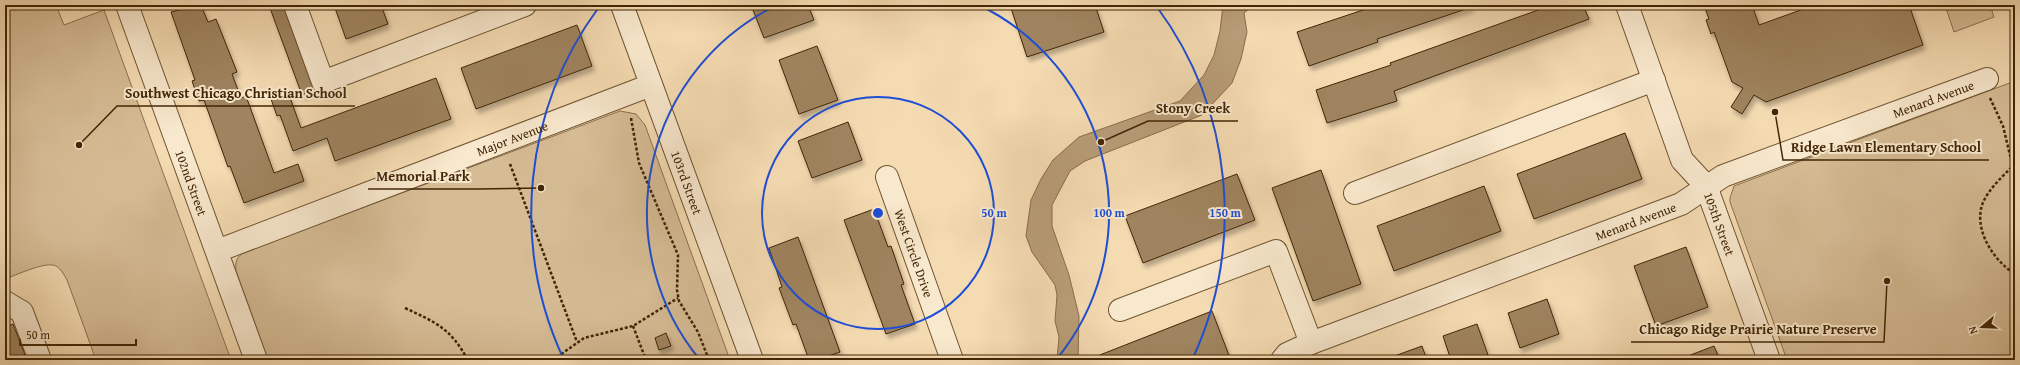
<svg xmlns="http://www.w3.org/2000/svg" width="2020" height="365" font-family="'Gentium Book Plus',serif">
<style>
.green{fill:#d6bc95;stroke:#8c714e}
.water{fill:#b89d78;stroke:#886d4a}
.building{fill:#9f845f;stroke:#412606;filter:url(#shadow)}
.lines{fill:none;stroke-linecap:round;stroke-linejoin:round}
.minor-casing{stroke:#6e5331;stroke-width:24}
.path{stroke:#412606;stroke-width:2.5;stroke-dasharray:3 2;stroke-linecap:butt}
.minor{stroke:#f8e8cd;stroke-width:22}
.ring{fill:none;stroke:#1d4ed8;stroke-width:2}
.labels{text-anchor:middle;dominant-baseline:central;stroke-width:4;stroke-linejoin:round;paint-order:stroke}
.street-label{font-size:13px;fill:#412606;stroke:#f8e8cd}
.centre{fill:#1d4ed8;stroke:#f8e8cd;stroke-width:2}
.ring-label{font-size:12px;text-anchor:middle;font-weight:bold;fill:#1d4ed8;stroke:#f8e8cd;stroke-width:4;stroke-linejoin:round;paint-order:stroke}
.leader{fill:none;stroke:#412606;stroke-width:1.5}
.callout-dot{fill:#412606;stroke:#f8e8cd;stroke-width:1.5}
.callout-label{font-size:14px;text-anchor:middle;font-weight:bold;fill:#412606;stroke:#f8e8cd;stroke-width:4;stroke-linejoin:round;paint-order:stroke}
</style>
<defs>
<filter id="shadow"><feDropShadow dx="2.5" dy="4.5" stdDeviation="2" flood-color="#0004"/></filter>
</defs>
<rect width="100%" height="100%" fill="#f5dbb2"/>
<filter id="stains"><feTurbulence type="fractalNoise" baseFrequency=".005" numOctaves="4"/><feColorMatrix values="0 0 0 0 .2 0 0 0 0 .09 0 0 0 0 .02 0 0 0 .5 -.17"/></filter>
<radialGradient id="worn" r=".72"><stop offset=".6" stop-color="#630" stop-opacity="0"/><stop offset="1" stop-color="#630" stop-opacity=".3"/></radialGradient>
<!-- green -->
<g class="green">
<path d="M5 5H56L64 25 104 10 231 360H96L67 280C64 275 60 266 53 265 42 263 16 275 5 279Z"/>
<path d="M1945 5H1990L1994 17 1954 32Z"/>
<path d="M2015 81V360H1787L1730 202V198L1734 186Z"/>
<path d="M620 111 636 114 645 125 730 360H268L236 271C235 262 236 257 245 252Z"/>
</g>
<!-- water -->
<path class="water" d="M1223 5H1250V8L1244 13 1247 32 1241 59 1232 83 1202 115 1085 161 1070 171 1052 205V226L1069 275 1079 316 1078 360H1057L1059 337 1055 321 1057 295 1055 285 1032 252 1026 236 1031 200 1041 179 1053 160 1079 137 1180 101 1204 75 1214 55 1220 31Z"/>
<!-- building -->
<g class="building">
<path d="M177 5H201L208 22 216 19 237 72 232 74 241 98 246 96 274 173 298 164 304 181 244 203 230 166 228 167 204 100 199 101 192 81 195 80 171 12 179 10Z"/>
<path d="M278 5H283L314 90 302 95 270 8Z"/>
<path d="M334 5H381L388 24 346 39Z"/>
<path d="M751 5H808L814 20 764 38Z"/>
<path d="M1010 5H1095L1104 32 1027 57Z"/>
<path d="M1378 5H1472V7L1377 39 1378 42 1309 66 1297 32Z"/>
<path d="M1552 5H1583L1589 19 1394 91 1397 101 1327 123 1316 90 1391 65 1390 63Z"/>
<path d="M1704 5H1752L1759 25 1809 7 1808 5H1909L1923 45 1766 102 1754 95 1742 114 1731 107 1743 88 1732 82 1714 32 1711 34 1706 20 1709 19Z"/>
<path d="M577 25 592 66 476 109 461 68Z"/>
<path d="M817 46 838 100 799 114 779 60Z"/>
<path d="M436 78 451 119 335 161 327 138 293 151 280 115 277 116 271 99 288 92 301 128Z"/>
<path d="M848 122 862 160 812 178 798 141Z"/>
<path d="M1625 133 1642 179 1534 219 1517 174Z"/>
<path d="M1321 170 1361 284 1313 301 1272 188Z"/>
<path d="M1237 174 1255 220 1143 263 1125 216Z"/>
<path d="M1484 186 1501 231 1394 271 1377 226Z"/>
<path d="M874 209 888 247 891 246 904 284 901 285 915 324 886 334 844 220Z"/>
<path d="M798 237 840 352 817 360H809L796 324 793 325 779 288 782 287 769 248Z"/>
<path d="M1686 247 1708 307 1656 326 1634 266Z"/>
<path d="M1547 299 1559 334 1520 348 1508 313Z"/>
<path d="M1212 311 1230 358 1223 360H1087Z"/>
<path d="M13 324 27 360H5V327Z"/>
<path d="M1477 324 1488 355 1473 360H1451L1443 336Z"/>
<path d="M666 333 671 346 659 350 655 338Z"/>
<path d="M1422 346 1427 360H1389V358Z"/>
<path d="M1714 346 1720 360H1680V359Z"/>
</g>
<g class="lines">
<!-- minor casing -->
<g class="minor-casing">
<g id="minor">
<path id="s1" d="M127 5 256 360"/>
<path d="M295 5 323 82 525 5"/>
<path id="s2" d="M622 5 752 360"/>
<path id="s3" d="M1627 5 1682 160 1706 186 1769 360"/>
<path id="s4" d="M887 177 952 360"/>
<path d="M1355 193 1654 80"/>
<path id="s5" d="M217 251 651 85"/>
<path d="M5 302 22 312 40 360"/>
<path d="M1120 310 1276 251 1311 343"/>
<path id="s6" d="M1282 360 1287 354 1311 343 1681 204 1723 176 1987 79"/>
</g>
</g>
<!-- path -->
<g class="path">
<path d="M1990 98 2003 126 2015 176"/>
<path d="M631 118 639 163 678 255 677 290 679 301 698 332 709 360"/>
<path d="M510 164 577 342"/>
<path d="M2015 164C2003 176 1988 189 1982 205 1974 231 1994 261 2015 274"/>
<path d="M405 308C437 323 450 328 468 360"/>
<path d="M633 326 646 360"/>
<path d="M553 360 584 338 633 326 678 298"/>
</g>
<!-- minor -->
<use href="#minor" class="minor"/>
</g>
<!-- distance rings -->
<g class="ring">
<circle cx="878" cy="213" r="116"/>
<path d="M700 360A231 231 0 0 1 777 5M979 5A231 231 0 0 1 1056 360"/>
<path d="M564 360A347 347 0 0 1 599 7M1157 7A347 347 0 0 1 1192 360"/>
</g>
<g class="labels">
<!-- street labels -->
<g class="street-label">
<text stroke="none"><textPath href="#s6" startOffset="704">Menard Avenue</textPath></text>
<text stroke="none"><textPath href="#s5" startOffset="316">Major Avenue</textPath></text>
<text stroke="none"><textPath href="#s1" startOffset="189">102nd Street</textPath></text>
<text stroke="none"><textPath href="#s2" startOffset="189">103rd Street</textPath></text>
<text stroke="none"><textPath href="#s6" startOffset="381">Menard Avenue</textPath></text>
<text stroke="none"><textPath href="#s3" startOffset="240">105th Street</textPath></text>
<text stroke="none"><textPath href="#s4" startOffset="81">West Circle Drive</textPath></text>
</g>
</g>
<circle cx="878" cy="213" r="6" class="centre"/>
<g class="ring-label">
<text x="994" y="217">50 m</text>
<text x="1109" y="217">100 m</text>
<text x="1225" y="217">150 m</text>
</g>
<!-- callouts -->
<path class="leader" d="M79 145L117 106H355M1101 142L1148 121H1238M1775 112L1783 160H1989M541 188L478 189H368M1887 281L1884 342H1631"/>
<g class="callout-dot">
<circle cx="79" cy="145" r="4"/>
<circle cx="1101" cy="142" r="4"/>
<circle cx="1775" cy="112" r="4"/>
<circle cx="541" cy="188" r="4"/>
<circle cx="1887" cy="281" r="4"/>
</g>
<g class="callout-label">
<text x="236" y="98">Southwest Chicago Christian School</text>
<text x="1193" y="113">Stony Creek</text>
<text x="1886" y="152">Ridge Lawn Elementary School</text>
<text x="423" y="181">Memorial Park</text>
<text x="1758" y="334">Chicago Ridge Prairie Nature Preserve</text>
</g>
<!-- margin -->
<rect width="2020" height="365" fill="none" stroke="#f5dbb2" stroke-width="20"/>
<rect x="6" y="6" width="2008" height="353" fill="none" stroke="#412606" stroke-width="2"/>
<rect x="10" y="10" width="2000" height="345" fill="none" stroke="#412606"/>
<!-- north arrow -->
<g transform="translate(1982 327) rotate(251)" stroke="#f8e8cd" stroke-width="3" paint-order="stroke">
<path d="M0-3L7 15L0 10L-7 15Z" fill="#412606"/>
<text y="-6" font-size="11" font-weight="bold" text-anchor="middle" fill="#412606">N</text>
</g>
<!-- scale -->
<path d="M20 339v6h116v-6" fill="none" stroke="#412606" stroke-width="2"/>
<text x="26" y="339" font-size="12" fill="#412606" stroke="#f8e8cd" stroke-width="3" paint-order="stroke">50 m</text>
<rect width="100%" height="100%" filter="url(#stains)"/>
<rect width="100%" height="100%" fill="url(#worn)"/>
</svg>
